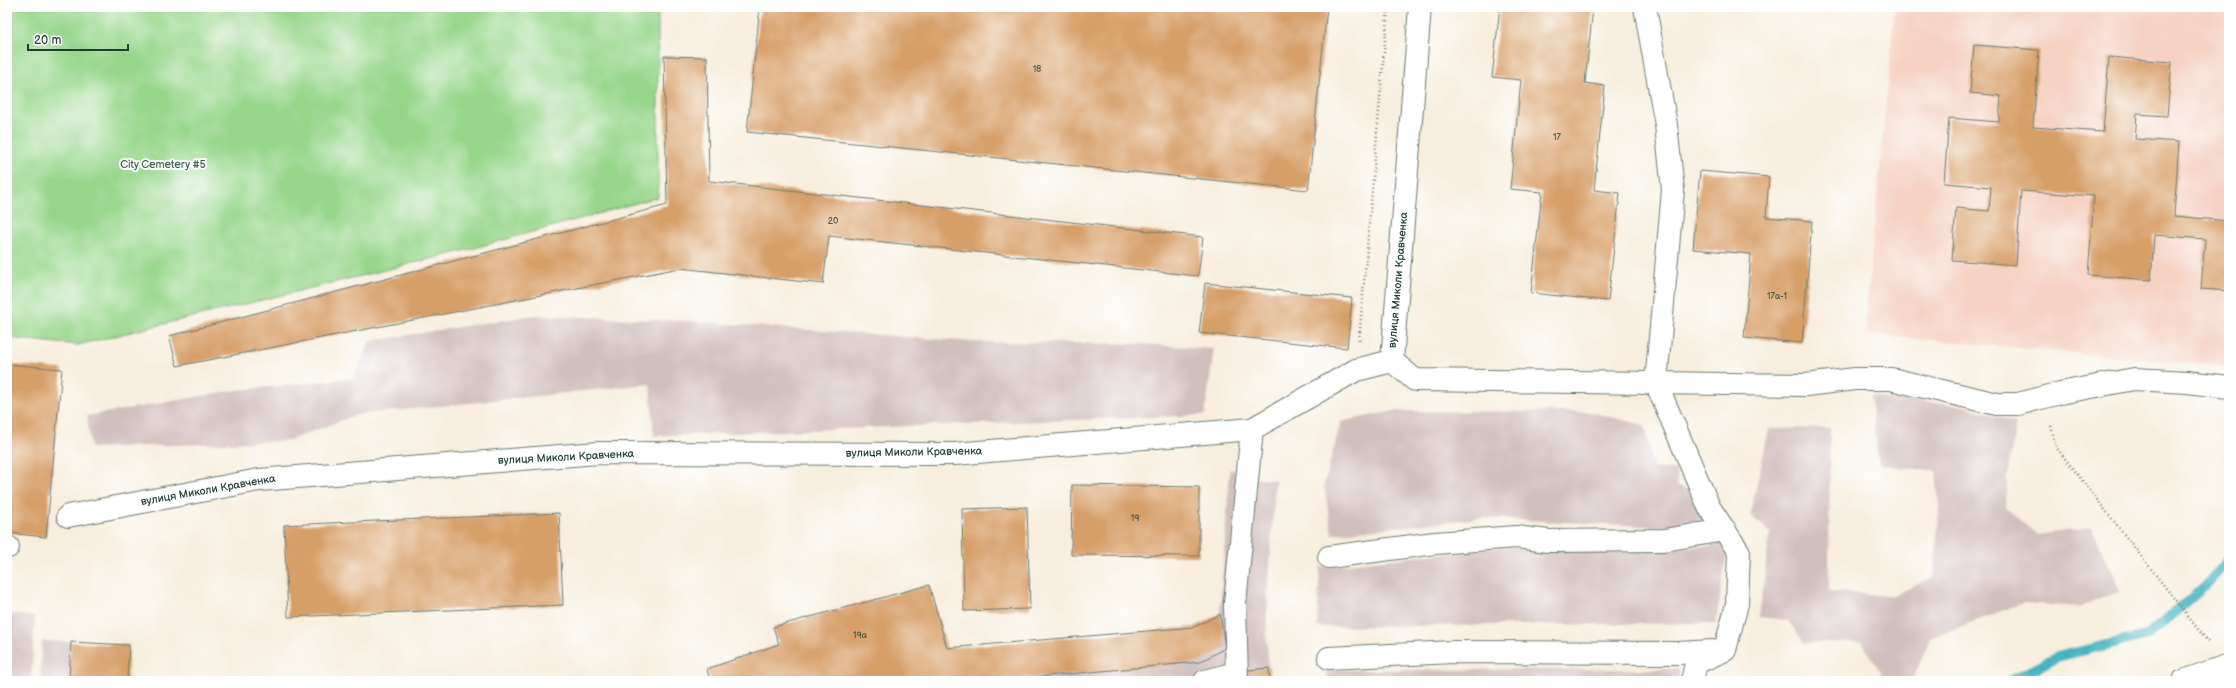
<svg xmlns="http://www.w3.org/2000/svg" width="2236" height="688" font-family="'Balsamiq Sans',sans-serif">
<style>
.built{fill:#f5d2c2}
.industrial{fill:#d1bfbd}
.green{fill:#97d58b;stroke:#5b8960}
.lines{fill:none;stroke-linecap:round;stroke-linejoin:round}
.stream{stroke:#45b3c0;stroke-width:10}
.building{fill:#d79f68}
.minor-casing{stroke:#6b7b6f;stroke-width:24}
.path{stroke:#6b7b6f;stroke-width:2.5;stroke-dasharray:1 3;stroke-linecap:butt}
.minor{stroke:#fff;stroke-width:22}
.labels{text-anchor:middle;dominant-baseline:central;stroke-width:4;stroke-linejoin:round;paint-order:stroke}
.number-label{font-size:9px;fill:#4d5641}
.park-label{font-size:11px;fill:#3d634a;stroke:#fff}
.street-label{font-size:11px;fill:#1f3d34;stroke:#fff}
</style>
<rect width="100%" height="100%" fill="#fff"/>
<filter id="ink" filterUnits="userSpaceOnUse"><feTurbulence type="fractalNoise" baseFrequency=".025" numOctaves="2"/><feDisplacementMap in="SourceGraphic" scale="8" xChannelSelector="R" yChannelSelector="G"/><feConvolveMatrix kernelMatrix="1 2 1 2 8 2 1 2 1" color-interpolation-filters="sRGB"/></filter>
<filter id="wash" filterUnits="userSpaceOnUse"><feTurbulence type="fractalNoise" baseFrequency=".012" numOctaves="4" result="noise"/><feDisplacementMap in="SourceGraphic" scale="16" xChannelSelector="R" yChannelSelector="G"/><feGaussianBlur stdDeviation="0.9" result="paint"/><feColorMatrix in="noise" values="0 0 0 0 0 0 0 0 0 0 0 0 0 0 0 0 0 1.4 0 .05"/><feComposite in="paint" operator="in"/></filter>
<g filter="url(#wash)">
<rect width="100%" height="100%" fill="#f7eedd"/>
<!-- built -->
<path class="built" d="M1895 7H2229V367L1864 334Z"/>
<!-- industrial -->
<g class="industrial">
<path d="M535 315 685 321 975 342 1143 344 1214 349 1205 415 654 436 650 384 356 415 287 441 91 448 87 416 230 391 353 378 370 341Z"/>
<path d="M1870 396 1965 406 2016 423 2007 478 2006 508 2037 535 2091 527 2121 591 2080 607 2023 603 1930 638 1914 678 1885 679 1862 642 1804 643 1788 620 1759 617 1770 532 1750 515 1769 429 1830 428 1829 591 1891 596 1934 577 1939 508 1936 471 1879 465Z"/>
<path d="M1393 411 1590 412 1645 425 1653 468 1677 470V485L1703 497 1700 523 1684 528 1482 518 1332 534 1324 484 1341 422Z"/>
<path d="M1230 469 1259 479 1275 480 1266 633 1270 681H845L947 648 1194 627 1220 614Z"/>
<path d="M1728 545 1716 623 1317 627 1320 567 1512 546 1596 552Z"/>
<path d="M7 613 35 617 31 681H7Z"/>
<path d="M42 641 71 642 69 681H40Z"/>
<path d="M1679 669V681H1327L1326 670Z"/>
</g>
<!-- green -->
<path class="green" d="M7 7H658V197L471 249 78 345 7 338Z"/>
<g class="lines">
<!-- stream -->
<path class="stream" d="M2010 681 2057 657 2148 635 2204 587 2229 559"/>
</g>
<g id="blocks">
<!-- building -->
<g class="building">
<path d="M760 7H1327L1308 190 747 132Z"/>
<path d="M1500 7H1593L1585 83 1605 86 1594 190 1620 193 1608 301 1531 293 1542 192 1510 189 1521 80 1492 77Z"/>
<path d="M1974 45 2039 50 2033 127 2103 132 2109 57 2172 62 2167 116 2137 114 2135 139 2179 142 2174 216 2229 221V291L2201 289 2205 239 2154 235 2151 280 2088 275 2094 196 2021 191 2016 265 1952 260 1956 208 1989 211 1991 187 1944 183 1949 118 1999 122 2001 96 1970 93Z"/>
<path d="M664 56 707 57 709 181 1203 237 1198 276 829 236 823 284 680 268 177 366 169 336 667 205Z"/>
<path d="M1700 171 1769 177 1766 217 1812 221 1802 343 1744 338 1751 254 1693 249Z"/>
<path d="M1205 283 1352 298 1347 348 1199 333Z"/>
<path d="M7 364 62 369 46 537 7 533Z"/>
<path d="M1072 485 1199 487V556L1071 555Z"/>
<path d="M1027 507 1030 609 964 611 962 509Z"/>
<path d="M559 513 563 605 288 617 284 525Z"/>
<path d="M929 585 947 648 1194 627 1220 614 1225 648 1200 662 992 681H710L707 669 779 644 773 627Z"/>
<path d="M71 642 129 645 127 681H69Z"/>
<path d="M1269 668 1270 681H1249L1248 670Z"/>
</g>
</g>
</g>
<g filter="url(#ink)">
<use href="#blocks" fill-opacity="0" stroke="#6b7b6f" stroke-width="1"/>
<g class="lines">
<!-- minor casing -->
<g class="minor-casing">
<g id="minor">
<path d="M1645 7 1666 125 1673 190 1656 383 1709 507 1739 552 1737 604 1725 650 1696 663 1692 681"/>
<path d="M1392 361 1415 380 1806 385 1855 379H1891L1997 404H2018L2060 393 2134 379 2187 382 2229 387"/>
<path d="M1392 361 1420 7"/>
<path d="M68 516 259 480 598 453 954 454 1252 429 1356 370 1392 361"/>
<path d="M7 547H8"/>
<path d="M1329 557 1435 543 1516 537 1548 541 1664 540 1725 530"/>
<path d="M1329 658 1453 652 1677 653 1713 651"/>
<path d="M1205 681 1236 673"/>
<path d="M1237 681 1235 603 1252 429"/>
<path d="M2183 681 2229 665"/>
</g>
</g>
<!-- path -->
<g class="path">
<path d="M1359 340 1388 7"/>
<path d="M2051 426 2056 447 2208 642"/>
</g>
<!-- minor -->
<use href="#minor" class="minor"/>
</g>
</g>
<g class="labels">
<!-- number labels -->
<g class="number-label">
<text x="1037" y="69">18</text>
<text x="1557" y="137">17</text>
<text x="833" y="221">20</text>
<text x="1777" y="296">17а-1</text>
<text x="1135" y="518">19</text>
<text x="860" y="635">19а</text>
</g>
<!-- park labels -->
<g class="park-label">
<text x="163" y="164">City Cemetery #5</text>
</g>
<!-- street labels -->
<g class="street-label">
<text transform="translate(1398 280) rotate(-85)">вулиця Миколи Кравченка</text>
<text transform="translate(914 452) rotate(-1)">вулиця Миколи Кравченка</text>
<text transform="translate(566 457) rotate(-3)">вулиця Миколи Кравченка</text>
<text transform="translate(208 490) rotate(-10)">вулиця Миколи Кравченка</text>
</g>
</g>
<!-- margin -->
<rect width="2236" height="688" fill="none" stroke="#fff" stroke-width="24"/>
<!-- scale -->
<path d="M28 44v6h100v-6" fill="none" stroke="#1f3d34" stroke-width="2"/>
<text x="34" y="44" font-size="12" fill="#1f3d34" stroke="#ffffff" stroke-width="3" paint-order="stroke">20 m</text>
</svg>
